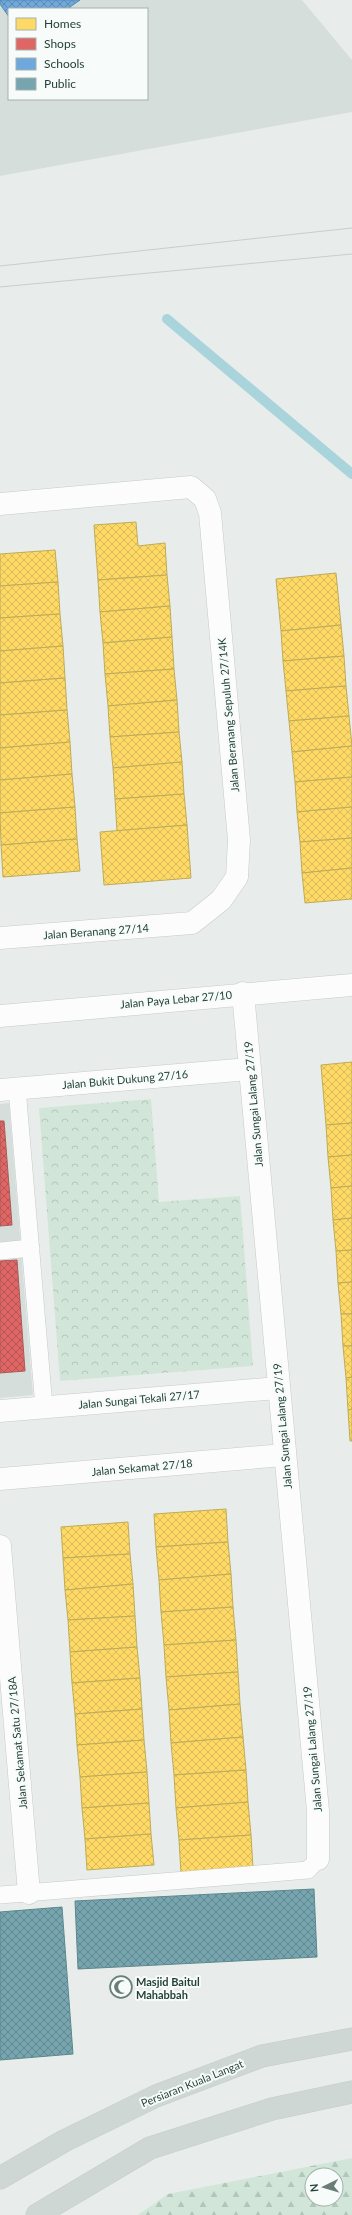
<svg xmlns="http://www.w3.org/2000/svg" width="352" height="2215" font-family="Lato,sans-serif">
<style>
.built{fill:#d6dedb;fill-rule:evenodd}
.forest{fill:url(#forest-firs);fill-rule:evenodd}
.park{fill:url(#park-crowns)}
.homes{fill:url(#homes-cross-hatch);stroke:#bdac59}
.shops{fill:url(#shops-cross-hatch);stroke:#a85b59}
.schools{fill:url(#schools-cross-hatch);stroke:#5889ab}
.public{fill:url(#public-cross-hatch);stroke:#5d878c}
.lines{fill:none;stroke-linecap:round;stroke-linejoin:round}
.stream{stroke:#a9d4db;stroke-width:10}
.lane-casing{stroke:#c5cac8;stroke-width:18}
.street-casing{stroke:#c5cac8;stroke-width:23}
.primary-casing{stroke:#c3ccc9;stroke-width:23}
.lane{stroke:#fcfcfc;stroke-width:17}
.street{stroke:#fcfcfc;stroke-width:22}
.primary{stroke:#cfd7d5;stroke-width:22}
.tram{stroke:#c9cdcc;stroke-width:1}
.labels{text-anchor:middle;dominant-baseline:central;stroke-width:4;stroke-linejoin:round;paint-order:stroke}
.street-label{font-size:11px;fill:#24423a;stroke:#f7fbf9}
.poi-label{font-size:11px;font-weight:bold;fill:#24423a;stroke:#f7fbf9;text-anchor:start}
</style>
<defs>
<pattern id="forest-firs" width="22" height="20" patternUnits="userSpaceOnUse"><rect width="22" height="20" fill="#d1e6d8"/><path d="M5 1l3.5 6h-7zM16 11l3.5 6h-7z" fill="#b3c6ba"/></pattern>
<pattern id="park-crowns" width="20" height="18" patternUnits="userSpaceOnUse"><rect width="20" height="18" fill="#d1e6d8"/><path d="M2 6a3 3 0 1 1 6 0M12 15a3 3 0 1 1 6 0" fill="none" stroke="#b3c6ba"/></pattern>
<pattern id="homes-cross-hatch" width="8" height="8" patternUnits="userSpaceOnUse"><rect width="8" height="8" fill="#ffd966"/><path d="M0 0l8 8M0 8l8-8" fill="none" stroke="#dabb59"/></pattern>
<pattern id="shops-cross-hatch" width="8" height="8" patternUnits="userSpaceOnUse"><rect width="8" height="8" fill="#e06666"/><path d="M0 0l8 8M0 8l8-8" fill="none" stroke="#b55655"/></pattern>
<pattern id="schools-cross-hatch" width="8" height="8" patternUnits="userSpaceOnUse"><rect width="8" height="8" fill="#6fa8dc"/><path d="M0 0l8 8M0 8l8-8" fill="none" stroke="#5b8ab3"/></pattern>
<pattern id="public-cross-hatch" width="8" height="8" patternUnits="userSpaceOnUse"><rect width="8" height="8" fill="#76a5af"/><path d="M0 0l8 8M0 8l8-8" fill="none" stroke="#61888f"/></pattern>
</defs>
<rect width="100%" height="100%" fill="#e8edeb"/>
<!-- built -->
<g class="built">
<path d="M0 0H302L352 60V112L0 176ZM9 9H147V99H9Z"/>
<path d="M9 1103 33 1395 0 1398V1104Z"/>
</g>
<!-- forest -->
<path class="forest" d="M352 2158V2215H138L168 2194ZM312 2175H336V2199H312Z"/>
<!-- park -->
<path class="park" d="M151 1099 159 1202 240 1196 253 1366 60 1381 39 1108Z"/>
<!-- homes -->
<g class="homes">
<path d="M136 522 138 546 165 543 167 575 98 580 94 525Z"/>
<path d="M55 550 58 582 0 586V554Z"/>
<path d="M336 573 341 625 281 631 276 579Z"/>
<path d="M167 575 170 606 100 612 98 580Z"/>
<path d="M58 582 60 614 0 618V586Z"/>
<path d="M170 606 172 637 103 643 100 612Z"/>
<path d="M60 614 63 646 0 651V618Z"/>
<path d="M341 625 344 656 283 661 281 631Z"/>
<path d="M172 637 174 669 105 674 103 643Z"/>
<path d="M63 646 65 678 0 683V651Z"/>
<path d="M344 656 346 686 286 691 283 661Z"/>
<path d="M174 669 177 700 108 706 105 674Z"/>
<path d="M65 678 67 710 0 715V683Z"/>
<path d="M346 686 349 716 289 721 286 691Z"/>
<path d="M177 700 179 732 110 737 108 706Z"/>
<path d="M67 710 70 742 0 748V715Z"/>
<path d="M349 716 352 746 292 752 289 721Z"/>
<path d="M179 732 182 762 113 768 110 737Z"/>
<path d="M70 742 72 774 0 780V748Z"/>
<path d="M352 746V777L295 782 292 752Z"/>
<path d="M182 762 184 794 115 799 113 768Z"/>
<path d="M72 774 75 807 0 813V780Z"/>
<path d="M352 777V807L297 812 295 782Z"/>
<path d="M184 794 187 825 117 831 115 799Z"/>
<path d="M75 807 77 839 1 845 0 813Z"/>
<path d="M352 807V838L300 842 297 812Z"/>
<path d="M187 825 191 878 104 885 100 832Z"/>
<path d="M352 838V868L302 873 300 842Z"/>
<path d="M77 839 80 871 3 877 1 845Z"/>
<path d="M352 868V899L305 903 302 873Z"/>
<path d="M352 1062V1123L326 1125 321 1065Z"/>
<path d="M352 1123V1155L328 1157 326 1125Z"/>
<path d="M352 1155V1186L331 1188 328 1157Z"/>
<path d="M352 1186V1218L333 1220 331 1188Z"/>
<path d="M352 1218V1250L336 1251 333 1220Z"/>
<path d="M352 1250V1282L338 1283 336 1251Z"/>
<path d="M352 1282V1314H341L338 1283Z"/>
<path d="M341 1314H352V1346H343Z"/>
<path d="M343 1346H352V1377L346 1378Z"/>
<path d="M352 1377V1409L348 1410 346 1378Z"/>
<path d="M352 1409V1441H350L348 1410Z"/>
<path d="M226 1509 228 1542 156 1547 154 1514Z"/>
<path d="M128 1522 130 1554 63 1558 61 1527Z"/>
<path d="M228 1542 231 1574 159 1580 156 1547Z"/>
<path d="M130 1554 133 1584 65 1590 63 1558Z"/>
<path d="M231 1574 233 1607 161 1612 159 1580Z"/>
<path d="M133 1584 135 1616 68 1620 65 1590Z"/>
<path d="M233 1607 236 1640 164 1645 161 1612Z"/>
<path d="M135 1616 137 1647 70 1652 68 1620Z"/>
<path d="M236 1640 238 1672 166 1677 164 1645Z"/>
<path d="M137 1647 140 1678 72 1683 70 1652Z"/>
<path d="M238 1672 240 1704 169 1710 166 1677Z"/>
<path d="M140 1678 142 1709 75 1714 72 1683Z"/>
<path d="M240 1704 243 1737 171 1743 169 1710Z"/>
<path d="M142 1709 144 1740 77 1745 75 1714Z"/>
<path d="M243 1737 246 1770 174 1775 171 1743Z"/>
<path d="M144 1740 147 1772 80 1777 77 1745Z"/>
<path d="M246 1770 248 1802 176 1808 174 1775Z"/>
<path d="M147 1772 149 1803 82 1808 80 1777Z"/>
<path d="M248 1802 251 1835 179 1840 176 1808Z"/>
<path d="M149 1803 151 1834 85 1839 82 1808Z"/>
<path d="M151 1834 154 1865 87 1870 85 1839Z"/>
<path d="M251 1835 253 1868 181 1873 179 1840Z"/>
</g>
<!-- shops -->
<g class="shops">
<path d="M0 1121H4L12 1225 0 1226Z"/>
<path d="M17 1260 25 1371 0 1373V1261Z"/>
</g>
<!-- schools -->
<path class="schools" d="M0 0H80L70 7 71 9H9V17L0 4Z"/>
<!-- public -->
<g class="public">
<path d="M314 1889 317 1957 78 1969 75 1901Z"/>
<path d="M62 1907 73 2054 0 2060V1912Z"/>
</g>
<g class="lines">
<!-- stream -->
<path class="stream" d="M167 319 352 474"/>
<!-- lane casing -->
<g class="lane-casing">
<g id="lane">
<path d="M17 1088 44 1407"/>
<path d="M0 1251 31 1248"/>
<path d="M0 1895 308 1870 318 1859"/>
</g>
</g>
<!-- street casing -->
<g class="street-casing">
<g id="street">
<path d="M0 504 191 487 205 499 210 513 239 840 237 877 221 900 192 923 0 938"/>
<path d="M243 993 318 1811V1859"/>
<path d="M0 1016 352 985"/>
<path d="M0 1090 249 1069"/>
<path d="M0 1411 278 1388"/>
<path d="M0 1479 284 1455"/>
<path d="M0 1546 29 1893"/>
</g>
</g>
<!-- primary casing -->
<g class="primary-casing">
<g id="primary">
<path d="M0 2178 64 2141 156 2096 262 2056 352 2039"/>
<path d="M37 2215 150 2148 272 2109 352 2092"/>
</g>
</g>
<!-- lane -->
<use href="#lane" class="lane"/>
<!-- street -->
<use href="#street" class="street"/>
<!-- primary -->
<use href="#primary" class="primary"/>
<!-- tram -->
<g class="tram">
<path d="M0 266 352 228"/>
<path d="M0 287 352 254"/>
</g>
</g>
<!-- icons -->
<defs>
<g id="mosque-ring" transform="scale(1.15)"><circle r="9.5" fill="#f7fbf9" stroke="#697e78" stroke-width="1.5"/><path d="M3.5-4.9A6 6 0 1 0 3.5 4.9A5 5 0 1 1 3.5-4.9Z" fill="#697e78"/></g>
</defs>
<g fill-rule="evenodd">
<use href="#mosque-ring" x="121" y="1987"/>
</g>
<g class="labels">
<!-- street labels -->
<g class="street-label">
<text transform="translate(228 715) rotate(-95)">Jalan Beranang Sepuluh 27/14K</text>
<text transform="translate(96 931) rotate(-4)">Jalan Beranang 27/14</text>
<text transform="translate(176 999) rotate(-5)">Jalan Paya Lebar 27/10</text>
<text transform="translate(125 1079) rotate(-5)">Jalan Bukit Dukung 27/16</text>
<text transform="translate(253 1104) rotate(-95)">Jalan Sungai Lalang 27/19</text>
<text transform="translate(139 1399) rotate(-5)">Jalan Sungai Tekali 27/17</text>
<text transform="translate(282 1426) rotate(-95)">Jalan Sungai Lalang 27/19</text>
<text transform="translate(142 1467) rotate(-5)">Jalan Sekamat 27/18</text>
<text transform="translate(17 1743) rotate(-95)">Jalan Sekamat Satu 27/18A</text>
<text transform="translate(312 1749) rotate(-95)">Jalan Sungai Lalang 27/19</text>
<text transform="translate(192 2083) rotate(-22)">Persiaran Kuala Langat</text>
</g>
<!-- poi labels -->
<g class="poi-label">
<text x="136" y="1981">Masjid Baitul<tspan x="136" dy="13">Mahabbah</tspan></text>
</g>
</g>
<!-- legend -->
<rect x="8" y="8" width="140" height="92" fill="#f7fbf9" stroke="#a3b1ad"/>
<rect x="16" y="18" width="20" height="12" fill="#ffd966" stroke="#a3b1ad"/>
<text x="44" y="28" font-size="12" fill="#24423a">Homes</text>
<rect x="16" y="38" width="20" height="12" fill="#e06666" stroke="#a3b1ad"/>
<text x="44" y="48" font-size="12" fill="#24423a">Shops</text>
<rect x="16" y="58" width="20" height="12" fill="#6fa8dc" stroke="#a3b1ad"/>
<text x="44" y="68" font-size="12" fill="#24423a">Schools</text>
<rect x="16" y="78" width="20" height="12" fill="#76a5af" stroke="#a3b1ad"/>
<text x="44" y="88" font-size="12" fill="#24423a">Public</text>
<!-- north arrow -->
<g transform="translate(324 2187) rotate(265)"><circle r="19" fill="#f7fbf9" stroke="#a3b1ad"/>
<path d="M0-3L7 15L0 10L-7 15Z" fill="#697e78"/>
<text y="-6" font-size="11" font-weight="bold" text-anchor="middle" fill="#24423a">N</text>
</g>
</svg>
